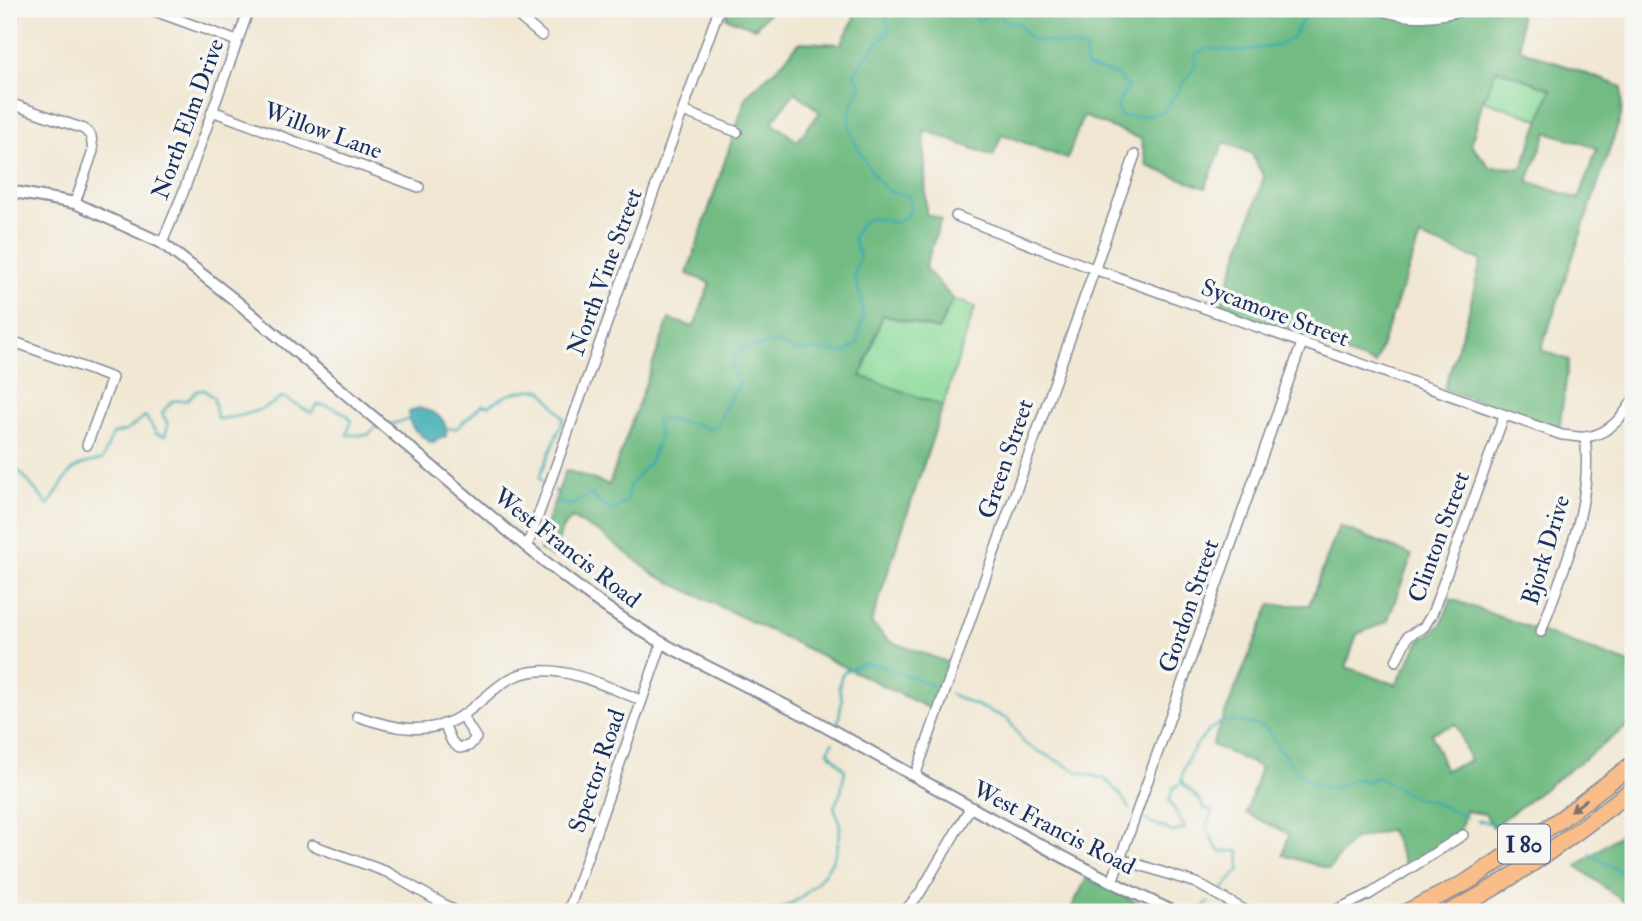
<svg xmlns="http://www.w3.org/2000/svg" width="1642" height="921" font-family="'IM FELL Double Pica',serif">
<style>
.green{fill:#8edc9b;stroke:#54867c;stroke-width:2}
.forest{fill:#72bc83;stroke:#467670;stroke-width:2;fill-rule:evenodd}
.water{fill:#39acb1;stroke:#2a6e88;stroke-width:2}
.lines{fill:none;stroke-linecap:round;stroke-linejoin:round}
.stream{stroke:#39acb1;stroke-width:2.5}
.minor-casing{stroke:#868b98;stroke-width:12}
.tertiary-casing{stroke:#868b98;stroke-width:14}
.motorway-casing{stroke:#868b98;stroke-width:19}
.minor{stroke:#fff;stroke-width:9}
.tertiary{stroke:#fff;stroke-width:10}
.motorway{stroke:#f8bd88;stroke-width:16}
.oneway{fill:#7e6f71}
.labels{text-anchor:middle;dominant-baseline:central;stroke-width:7;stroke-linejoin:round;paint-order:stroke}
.shield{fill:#f6f6f2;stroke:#5d6b8a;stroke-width:2}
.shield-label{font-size:23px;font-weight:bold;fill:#1b2f5e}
.street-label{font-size:24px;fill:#1b2f5e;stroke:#f6f6f2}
</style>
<rect width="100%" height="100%" fill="#f6f6f2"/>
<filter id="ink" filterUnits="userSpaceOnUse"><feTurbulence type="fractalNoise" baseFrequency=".0143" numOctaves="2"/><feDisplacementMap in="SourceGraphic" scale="14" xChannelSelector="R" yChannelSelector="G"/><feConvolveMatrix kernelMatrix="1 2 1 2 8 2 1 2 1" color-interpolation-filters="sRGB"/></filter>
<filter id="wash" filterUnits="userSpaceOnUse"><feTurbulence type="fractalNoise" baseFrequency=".00686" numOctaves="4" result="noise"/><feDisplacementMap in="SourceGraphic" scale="28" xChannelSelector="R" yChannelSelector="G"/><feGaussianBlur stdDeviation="1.57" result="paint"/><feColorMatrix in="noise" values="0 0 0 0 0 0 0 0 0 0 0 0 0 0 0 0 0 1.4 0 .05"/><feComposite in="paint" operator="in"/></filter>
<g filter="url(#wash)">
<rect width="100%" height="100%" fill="#f1e7d2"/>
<!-- green -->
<g class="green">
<path d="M1496 68 1551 89 1540 120 1483 100Z"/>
<path d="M953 299 975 307 943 406 861 377 883 314 938 330Z"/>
</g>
<!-- forest -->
<g class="forest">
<path d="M729 9H772L755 28 726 18Z"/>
<path d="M852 9H1113L1132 16 1167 9H1520V49L1622 87 1621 116 1541 350 1569 360 1559 430 1444 389 1468 315 1481 260 1420 237 1375 364 1220 309 1264 177 1251 153 1224 142 1205 188 1147 166 1141 139 1083 116 1067 159 1002 134 993 156 924 130 926 214 941 219 925 268 953 299 938 330 883 315 861 376 943 406 871 623 889 641 950 663 933 710 655 575 600 533 572 518 562 529 553 558 540 550V541L566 470 609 485 669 319 694 327 710 283 687 274 747 95 779 66 800 42 841 44 854 19ZM1497 69 1551 89 1522 168 1490 167 1471 145 1483 100ZM795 92 820 112 797 141 772 122ZM1547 132 1597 148 1579 199 1528 181Z"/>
<path d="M1339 526 1412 555 1387 622 1357 634 1346 667 1396 685 1420 641 1441 625 1451 599 1630 664 1633 657V722L1493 827 1485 814 1465 811 1460 832 1407 868 1390 830 1352 840 1329 869 1283 855 1289 834 1246 813 1261 767 1212 745 1270 605H1309ZM1456 724 1470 761 1445 770 1431 733Z"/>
<path d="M1633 825V909L1577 866Z"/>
<path d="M1087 878 1155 912H1069Z"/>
</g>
<!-- water -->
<path class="water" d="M418 408C433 411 449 418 446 436L431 443C420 434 406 427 409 412Z"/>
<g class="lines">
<!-- stream -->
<g class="stream">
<path d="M967 9 978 21 995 11 1007 22 1019 24 1025 34 1034 41H1047L1086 49V67L1114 74 1129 87 1122 95 1117 110 1122 117 1143 116 1163 112 1195 67 1196 54 1208 48 1237 51 1278 46 1292 38 1309 9"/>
<path d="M391 424 407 420"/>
<path d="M447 429 457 428 482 405 489 406C504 394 522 389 542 390L564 418 539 478 543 483"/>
<path d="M9 463 23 475 48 505C69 479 63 465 102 460L113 434 126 431 145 416 157 434 165 436 168 425 162 413 172 401 187 400 196 391 204 390 214 398 217 419C241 417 264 411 283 397L311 413 317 405C328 404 345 411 351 420L347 435H368L377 426"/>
<path d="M555 490 559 503 572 505 591 494 601 505 614 511 627 500 629 486 649 463 660 437 656 421 660 419 702 425 709 430 716 427 727 403 740 383C730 371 729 363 739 350L778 342 796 351 812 350 845 352 857 344 863 317 861 297 854 276 860 256 853 240C862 213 871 216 896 223L910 213V196C904 195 895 195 889 191 873 179 847 135 849 115 850 107 859 93 861 84L854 75 860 64 889 30 886 18 891 9"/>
<path d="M950 694 1008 719 1025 744 1079 772 1105 779 1121 795 1129 809"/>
<path d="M838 723 842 700 839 688 841 677 844 672 863 663 882 666 939 688"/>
<path d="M1182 783C1179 764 1208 722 1228 721 1239 720 1254 725 1265 727 1281 750 1302 793 1336 787 1343 785 1351 781 1357 778L1365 782 1378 777 1415 798 1433 802 1466 817"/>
<path d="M1182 783 1200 800 1204 809 1211 810V815L1206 826C1210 834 1213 844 1220 852L1239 851 1240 869 1223 889"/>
<path d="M1146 820 1173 832 1185 828 1169 800 1173 788 1182 783"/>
<path d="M1478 821 1507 825"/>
<path d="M1591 854C1605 864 1620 870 1633 881"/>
<path d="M1199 911 1209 902"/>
<path d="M771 912C806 902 840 866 840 828 840 821 837 814 834 807L841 792 845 770 828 751 833 742"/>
</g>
</g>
</g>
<g filter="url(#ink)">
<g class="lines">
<!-- minor casing -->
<g class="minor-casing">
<g id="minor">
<path d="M149 9 237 41"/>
<path d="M510 9 542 36"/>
<path d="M1378 9C1409 21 1438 17 1470 9"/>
<path d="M9 26 15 9"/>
<path d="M9 103 84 129 91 136 93 151 75 203"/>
<path d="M212 111 419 187"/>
<path d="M683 111 737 132"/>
<path d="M956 216 1094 269 1562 435C1569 435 1578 438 1585 437 1607 435 1623 417 1633 400"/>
<path d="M162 243 183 193 249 9"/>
<path d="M9 340 112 378 87 445"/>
<path d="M527 547 719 9"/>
<path d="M1541 632C1563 569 1594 505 1585 437"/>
<path d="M1396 661 1408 636 1424 627 1432 614 1504 416"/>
<path d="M357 716C391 728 428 737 461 716 489 699 501 673 539 671 574 669 609 688 641 700"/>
<path d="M444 724 452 742 459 748 469 746 476 738 462 716"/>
<path d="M915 776 1135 155"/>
<path d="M312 845 387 872 457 912"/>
<path d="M1121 859 1196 883 1248 912"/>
<path d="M1112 882 1302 343"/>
<path d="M568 912 662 643"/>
<path d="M904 912 920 893 970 808"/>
<path d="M1332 912 1370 894 1463 835"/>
</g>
</g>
<!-- tertiary casing -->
<g class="tertiary-casing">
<path id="tertiary" d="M9 191 75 203 162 243 236 301 527 547C570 582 613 615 661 642 712 671 766 694 817 722 935 787 1052 855 1174 912"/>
</g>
<!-- motorway casing -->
<g class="motorway-casing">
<g id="motorway">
<path d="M1407 912 1467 882 1561 819 1633 764"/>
<path d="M1450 912C1515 879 1575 834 1633 789"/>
</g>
</g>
<!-- minor -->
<use href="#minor" class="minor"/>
<!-- tertiary -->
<use href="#tertiary" class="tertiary"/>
<!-- motorway -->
<use href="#motorway" class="motorway"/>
</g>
<!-- one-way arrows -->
<defs><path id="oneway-solid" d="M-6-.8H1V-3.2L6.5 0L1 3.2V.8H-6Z" transform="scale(1.75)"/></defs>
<use class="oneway" href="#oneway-solid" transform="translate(1579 805) rotate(143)"/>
</g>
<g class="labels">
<!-- shield labels -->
<rect class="shield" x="1498" y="824.5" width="52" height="39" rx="5"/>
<g class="shield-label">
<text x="1524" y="844">I 80</text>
</g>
<!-- street labels -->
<g class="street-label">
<text transform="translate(188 119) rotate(-70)">North Elm Drive</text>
<text transform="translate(323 131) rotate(20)">Willow Lane</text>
<text transform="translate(605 272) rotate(-70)">North Vine Street</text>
<text transform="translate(1275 313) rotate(20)">Sycamore Street</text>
<text transform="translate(1006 459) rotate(-71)">Green Street</text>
<text transform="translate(1439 537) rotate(-70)">Clinton Street</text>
<text transform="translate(567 548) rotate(38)">West Francis Road</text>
<text transform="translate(1546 550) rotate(-73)">Bjork Drive</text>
<text transform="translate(1189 606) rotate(-71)">Gordon Street</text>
<text transform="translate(597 771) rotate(-71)">Spector Road</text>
<text transform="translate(1054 828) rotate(27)">West Francis Road</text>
</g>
</g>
<!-- margin -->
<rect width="1642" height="921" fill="none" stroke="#f6f6f2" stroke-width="35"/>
</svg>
